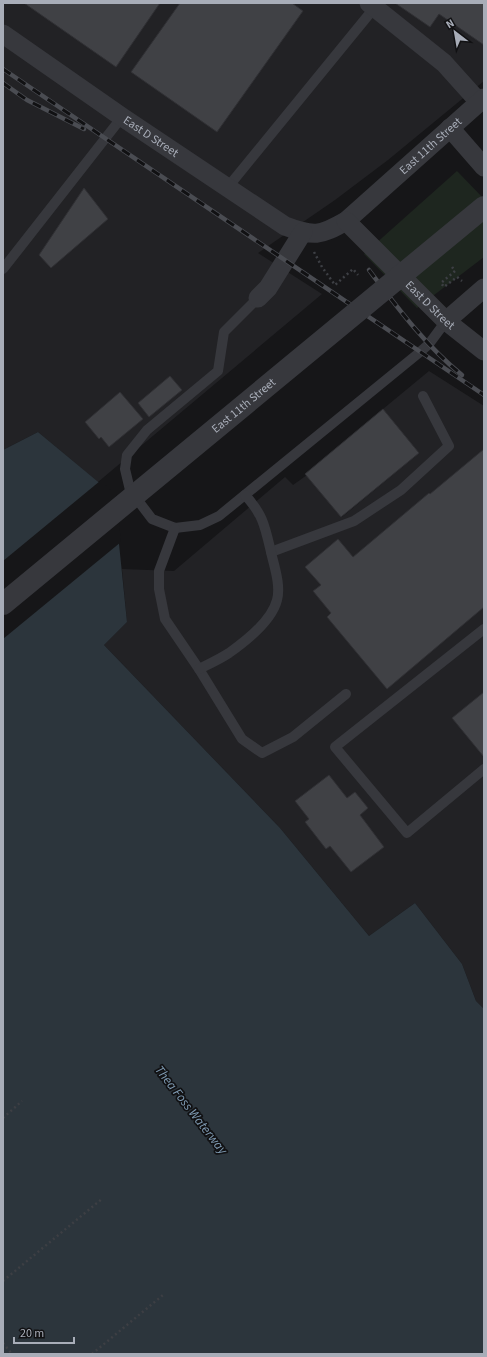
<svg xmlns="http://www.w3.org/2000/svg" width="487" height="1357" font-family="'Source Sans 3',sans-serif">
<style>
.built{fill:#222225}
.green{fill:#1e261f}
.water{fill:#2c353c}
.pier{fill:#161618}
.building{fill:#404145;stroke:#303034}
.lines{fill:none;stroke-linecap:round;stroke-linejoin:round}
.path{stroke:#3d3f44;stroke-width:2.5;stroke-dasharray:2 3;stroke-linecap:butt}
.service{stroke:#37383d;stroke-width:10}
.minor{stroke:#37383d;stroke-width:19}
.rail-casing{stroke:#4a4c52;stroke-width:4.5}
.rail{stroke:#111113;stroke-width:3;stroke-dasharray:9;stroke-linecap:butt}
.tertiary-bridge{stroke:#37383d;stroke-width:22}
.labels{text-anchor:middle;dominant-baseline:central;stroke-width:3.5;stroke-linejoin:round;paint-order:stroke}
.street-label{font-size:12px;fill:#a8adb8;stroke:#111113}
.water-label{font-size:13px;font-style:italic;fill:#7f9bb3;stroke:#111113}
</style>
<rect width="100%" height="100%" fill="#161618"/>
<!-- built -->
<g class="built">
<path d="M3 3H484V81L388 160 335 200 258 253 322 294 98 482 38 432 3 450Z"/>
<path d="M429 371 484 406V1009L476 1001 462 964 415 903 369 936 280 828 104 645 127 622 122 569 174 571 285 477 293 485 307 475 342 517 419 453 383 409Z"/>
</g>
<!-- green -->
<path class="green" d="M457 171 484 199V257L417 308 364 254Z"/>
<!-- water -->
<path class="water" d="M38 432 114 495 127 622 104 645 280 828 369 936 415 903 462 964 476 1001 484 1009V1354H3V450Z"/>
<!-- pier -->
<path class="pier" d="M100 481 116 494 121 542 3 639V561Z"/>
<!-- building -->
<g class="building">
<path d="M24 3H160L116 67Z"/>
<path d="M180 3H292L303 11 217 132 131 72Z"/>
<path d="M395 3H484V45L439 14 430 27Z"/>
<path d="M84 188 108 219 51 268 39 255Z"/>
<path d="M170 376 182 390 149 417 138 403Z"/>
<path d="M120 392 143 419 109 447 101 437 99 439 85 422Z"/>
<path d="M383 409 419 453 341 517 305 474Z"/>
<path d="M484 449V607L387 689 327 617 331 613 313 591 321 585 305 567 338 539 353 557 429 493 430 494Z"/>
<path d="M484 692V757L452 718Z"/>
<path d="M329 775 347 798 355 792 368 808 360 815 384 847 351 872 330 846 326 849 305 822 309 819 295 801Z"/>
</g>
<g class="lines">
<!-- path -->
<g class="path">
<path d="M314 252 322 267 335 285 353 269 358 275"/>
<path d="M452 267 455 271 441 283 444 287 457 277 462 281"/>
<path d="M3 1118 22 1101"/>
<path d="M3 1281 103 1198"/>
<path d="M3 1343 12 1354"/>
<path d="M92 1354 163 1295"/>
</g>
<!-- service -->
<g class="service">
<path d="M228 187 375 7"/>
<path d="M3 269 122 117"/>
<path d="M258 298 224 332 218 371 147 430 127 455 125 469 130 490 152 519 175 528 200 525 219 516 420 352 429 344 446 321"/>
<path d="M175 528 159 571V589L165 619 199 669 242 739 262 753 293 737 346 694"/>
<path d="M271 552 354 521 401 490 449 446 423 396"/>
<path d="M484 629 335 747 407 833 484 769"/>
<path d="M199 669C209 664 220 659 229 653 246 641 272 620 277 600 281 585 274 566 271 552 265 527 263 514 245 495"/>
</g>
<!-- minor -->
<g class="minor">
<path d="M369 3 444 63 479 102"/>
<path id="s1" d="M3 34 122 117 285 226C314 237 320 236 346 221L484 98"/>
<path d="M450 128 484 167"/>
<path id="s2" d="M346 221 446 321 484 351"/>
<path d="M258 298 268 288 303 232"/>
<path d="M446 321 484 288"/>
</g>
<!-- rail casing -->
<g class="rail-casing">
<g id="rail">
<path d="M3 69 484 395"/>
<path d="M3 83 27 100 84 129"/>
<path d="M369 270C397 307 425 345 462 375"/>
</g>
</g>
<!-- rail -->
<use href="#rail" class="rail"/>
<!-- tertiary-bridge -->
<path class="tertiary-bridge" id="s3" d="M3 604 484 207"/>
</g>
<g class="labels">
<!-- street labels -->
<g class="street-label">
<text stroke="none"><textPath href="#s1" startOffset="180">East D Street</textPath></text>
<text stroke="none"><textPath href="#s1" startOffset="519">East 11th Street</textPath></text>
<text stroke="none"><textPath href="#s2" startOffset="119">East D Street</textPath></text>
<text stroke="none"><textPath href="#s3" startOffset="312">East 11th Street</textPath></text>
</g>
<!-- water labels -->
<g class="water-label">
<text transform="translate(191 1110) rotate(52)">Thea Foss Waterway</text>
</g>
</g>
<!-- border -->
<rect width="487" height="1357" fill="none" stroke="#a8adb8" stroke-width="8"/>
<!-- north arrow -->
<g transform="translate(455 32) rotate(329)" stroke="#111113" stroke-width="3" paint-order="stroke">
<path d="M0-3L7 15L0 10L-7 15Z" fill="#a8adb8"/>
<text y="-6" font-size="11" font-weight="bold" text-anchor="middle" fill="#a8adb8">N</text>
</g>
<!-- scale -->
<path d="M14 1337v6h60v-6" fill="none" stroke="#a8adb8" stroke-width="2"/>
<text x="20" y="1337" font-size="12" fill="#a8adb8" stroke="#111113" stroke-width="3" paint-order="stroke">20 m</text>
</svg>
